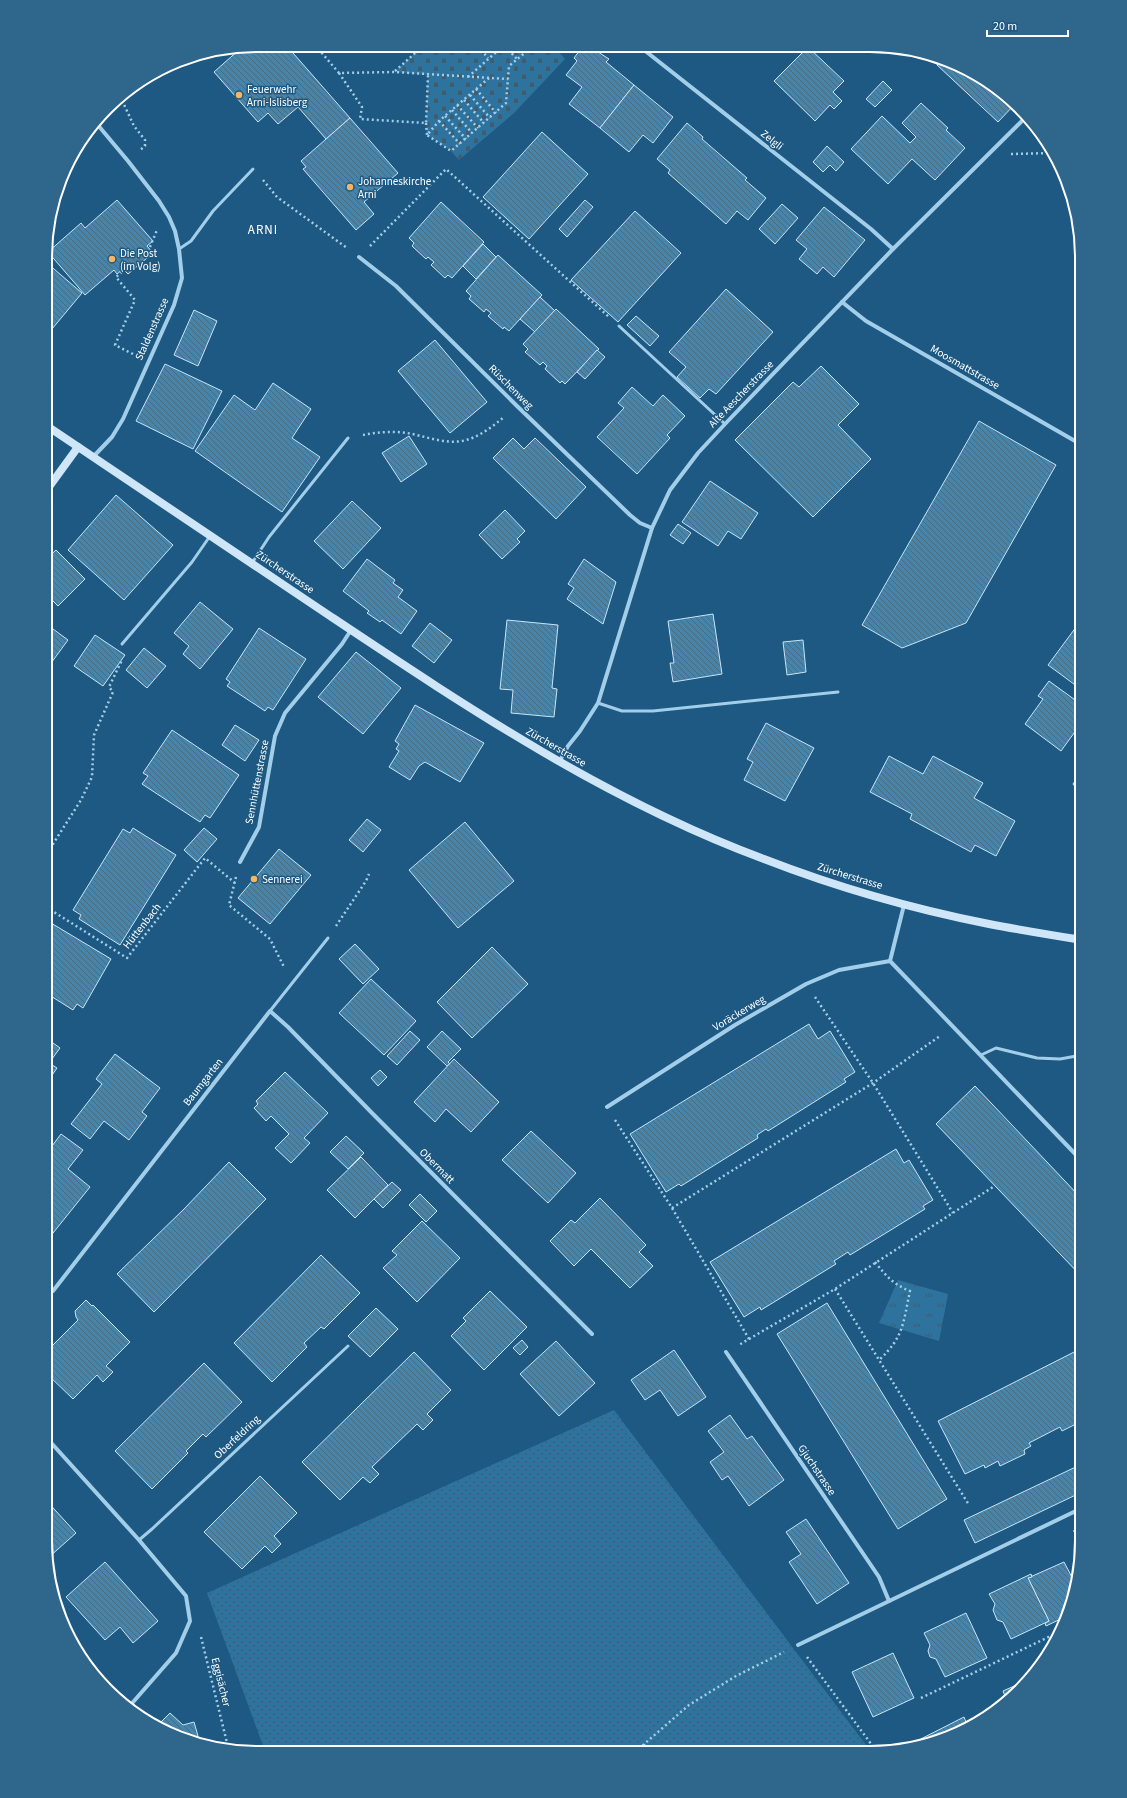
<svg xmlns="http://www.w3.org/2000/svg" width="1127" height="1798" font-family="'Source Sans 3',sans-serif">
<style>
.grass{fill:url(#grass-dots)}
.cemetery{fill:url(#cemetery-stones)}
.park{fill:url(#park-tufts)}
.building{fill:url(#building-back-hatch);stroke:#c7e5f7}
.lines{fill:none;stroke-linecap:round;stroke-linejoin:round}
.path{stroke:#a2cee9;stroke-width:2.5;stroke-dasharray:2 3;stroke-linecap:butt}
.lane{stroke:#a2cee9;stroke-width:3}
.street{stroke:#a2cee9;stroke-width:4}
.secondary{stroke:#cee6f7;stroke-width:8}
.poi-dot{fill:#f9b461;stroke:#1d5982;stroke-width:1.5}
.labels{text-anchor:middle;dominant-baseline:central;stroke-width:3;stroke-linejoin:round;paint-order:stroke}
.poi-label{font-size:11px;fill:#fff;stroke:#1d5982;text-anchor:start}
.street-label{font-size:11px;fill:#fff;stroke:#1d5982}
.quarter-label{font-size:13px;letter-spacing:1px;fill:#fff;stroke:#1d5982}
.rim{fill:none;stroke:#fff;stroke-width:2}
</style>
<defs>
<pattern id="grass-dots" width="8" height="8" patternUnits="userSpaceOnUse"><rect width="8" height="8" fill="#2d739e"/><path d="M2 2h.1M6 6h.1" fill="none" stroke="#405c6d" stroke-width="1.8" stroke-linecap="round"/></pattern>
<pattern id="cemetery-stones" width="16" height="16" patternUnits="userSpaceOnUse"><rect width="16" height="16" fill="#2d739e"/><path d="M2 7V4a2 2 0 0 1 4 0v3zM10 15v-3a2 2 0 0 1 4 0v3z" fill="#405c6d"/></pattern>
<pattern id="park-tufts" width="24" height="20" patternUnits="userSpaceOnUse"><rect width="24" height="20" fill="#2d739e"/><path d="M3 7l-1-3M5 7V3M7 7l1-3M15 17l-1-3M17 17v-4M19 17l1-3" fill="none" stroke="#405c6d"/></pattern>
<pattern id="building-back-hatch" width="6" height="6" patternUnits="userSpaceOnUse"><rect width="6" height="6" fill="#4584ab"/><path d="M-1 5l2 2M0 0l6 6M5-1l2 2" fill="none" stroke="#486b80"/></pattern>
</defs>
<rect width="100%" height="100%" fill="#1d5982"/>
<!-- grass -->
<path class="grass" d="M614 1410 872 1753 265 1751 207 1593Z"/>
<!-- cemetery -->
<path class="cemetery" d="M424 45 554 46 565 59 514 113 459 160 451 151 427 135 426 123 428 75 394 72Z"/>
<!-- park -->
<path class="park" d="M898 1280 948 1294 939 1341 879 1323Z"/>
<!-- building -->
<g class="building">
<path d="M257 45H286L350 118 326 139 298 107 278 124 268 113 258 122 214 72 241 48Z"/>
<path d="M583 46H603L598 52 609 59 606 62 634 85 600 128 569 104 582 87 566 75 577 61 574 58Z"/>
<path d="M808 47 844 81 833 92 842 101 834 109 830 105 815 121 774 81Z"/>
<path d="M929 55 952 61 999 89 1015 104 998 122 937 65 938 63Z"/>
<path d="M883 81 892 90 875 107 866 99Z"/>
<path d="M634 85 673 117 653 143 643 135 629 152 600 128Z"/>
<path d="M921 103 948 128 946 130 965 148 935 180 912 159 888 184 851 149 882 116 910 143 916 137 902 123Z"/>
<path d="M350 118 398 173 364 202 374 214 356 230 303 169 306 167 301 161Z"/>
<path d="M687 123 703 137 702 139 747 178 745 180 766 198 748 220 737 211 726 224 668 173 670 170 657 159Z"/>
<path d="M542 132 588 174 529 239 483 197Z"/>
<path d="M827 146 844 162 836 171 830 165 823 172 813 162Z"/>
<path d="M117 200 153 241 147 246 153 253 128 274 123 269 117 274 114 270 85 295 48 252 81 223 85 228Z"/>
<path d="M585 200 593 207 567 237 559 229Z"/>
<path d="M441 202 484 242 452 278 448 275 445 278 431 265 434 262 428 257 426 259 412 246 414 243 409 238Z"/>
<path d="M782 204 798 218 775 244 759 229Z"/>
<path d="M824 207 865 240 834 277 823 267 817 274 799 259 807 249 796 240Z"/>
<path d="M635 211 681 253 618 322 571 280Z"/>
<path d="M483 244 496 257 476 279 463 266Z"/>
<path d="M498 255 542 295 509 331 504 327 503 329 488 316 491 313 486 309 484 312 469 299 471 296 466 291Z"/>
<path d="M47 263 82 293 47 335Z"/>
<path d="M726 289 773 332 716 394 709 389 700 398 677 377 686 367 669 352Z"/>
<path d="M540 297 555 311 535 332 520 319Z"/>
<path d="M556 309 599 349 565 384 562 381 560 383 545 369 547 366 543 362 540 365 525 352 528 349 523 344Z"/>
<path d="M194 310 217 321 198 366 174 355Z"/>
<path d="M636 316 659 336 650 346 627 325Z"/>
<path d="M435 340 487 402 450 433 398 371Z"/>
<path d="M597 350 605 357 585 379 577 372Z"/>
<path d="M165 364 222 391 193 449 136 421Z"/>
<path d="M821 366 859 404 838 425 871 459 813 517 735 440 793 382 799 387Z"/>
<path d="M273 383 311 409 292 438 320 457 282 512 195 451 234 395 255 410Z"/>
<path d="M632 387 653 406 663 395 685 416 667 435 670 438 637 474 597 437 624 408 618 403Z"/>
<path d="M979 421 1056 465 966 623 902 648 862 625Z"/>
<path d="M409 436 427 464 401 482 382 453Z"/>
<path d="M513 438 524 449 535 438 586 487 556 519 493 458Z"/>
<path d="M710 481 758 513 741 539 728 531 718 546 682 522Z"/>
<path d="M116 495 173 545 124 600 68 550Z"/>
<path d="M352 501 381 528 343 569 314 541Z"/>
<path d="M505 510 525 531 517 539 520 542 502 559 479 535Z"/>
<path d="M678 524 691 533 683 544 670 535Z"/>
<path d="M56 550 85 579 58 606 46 594V559Z"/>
<path d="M367 559 395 580 393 583 403 590 398 597 417 611 401 634 382 620 380 622 367 613 369 611 343 591Z"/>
<path d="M584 559 616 582 603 624 567 599 574 588 568 584Z"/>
<path d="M46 602 53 607 46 615Z"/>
<path d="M200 602 233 629 200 669 183 654 189 646 174 633Z"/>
<path d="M713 614 722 674 673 682 670 663H674L668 621Z"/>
<path d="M1082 619V690L1048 665Z"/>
<path d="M507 620 558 625 552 688 557 689 554 717 511 713 513 690 500 689Z"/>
<path d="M430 623 452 640 434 663 412 646Z"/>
<path d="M259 628 306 659 273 710 268 707 265 711 227 686 230 682 226 679Z"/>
<path d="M53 629 68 640 46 670V639Z"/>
<path d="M95 635 125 655 103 686 74 666Z"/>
<path d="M803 640 806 672 787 675 783 642Z"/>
<path d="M144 648 166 666 147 688 126 670Z"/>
<path d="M356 652 401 688 363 734 318 697Z"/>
<path d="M1049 681 1082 705V722L1061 751 1025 724 1043 699 1038 696Z"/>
<path d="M415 705 484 743 460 782 425 762 419 766 410 780 389 767 399 751 396 749 399 744 395 741Z"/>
<path d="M766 723 814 748 785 801 744 780 753 762 747 759Z"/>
<path d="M235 725 259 740 245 761 222 745Z"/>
<path d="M172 730 239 775 210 818 205 815 200 822 142 784 148 776 143 773Z"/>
<path d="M889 756 923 774 933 756 983 783 974 798 1015 821 996 856 975 845 971 852 910 819 912 814 870 792Z"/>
<path d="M367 819 381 830 363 852 349 840Z"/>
<path d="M465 822 514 881 458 928 409 870Z"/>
<path d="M133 828 176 855 120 945 79 919 81 915 73 910 123 829 130 833Z"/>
<path d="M204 828 217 839 197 862 184 850Z"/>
<path d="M279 849 311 875 270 924 238 898Z"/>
<path d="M46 920 111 959 83 1008 77 1004 73 1010 46 993Z"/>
<path d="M355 944 379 969 363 984 339 959Z"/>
<path d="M492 947 528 984 472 1038 437 1002Z"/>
<path d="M371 979 416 1021 384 1055 339 1013Z"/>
<path d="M809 1024 818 1039 830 1031 855 1072 844 1079 846 1082 768 1131 766 1129 757 1135 758 1138 681 1186 679 1184 666 1192 630 1134Z"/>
<path d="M410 1031 420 1040 397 1065 387 1056Z"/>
<path d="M442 1031 461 1049 448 1062 450 1064 447 1066 427 1047Z"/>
<path d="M46 1038 60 1048 49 1063 57 1068 46 1084Z"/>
<path d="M115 1054 160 1088 142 1112 147 1116 129 1140 104 1121 90 1139 71 1124 102 1084 96 1079Z"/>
<path d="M454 1059 499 1102 471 1132 446 1109 435 1122 414 1102Z"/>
<path d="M380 1070 387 1077 378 1086 371 1078Z"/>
<path d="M285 1072 328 1113 304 1138 310 1143 291 1163 275 1148 289 1134 271 1116 266 1121 254 1108 258 1104 256 1101Z"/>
<path d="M975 1086 1082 1199V1277L936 1124Z"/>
<path d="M531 1131 576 1173 548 1203 502 1160Z"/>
<path d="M61 1134 83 1150 68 1169 90 1187 45 1243 46 1154Z"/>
<path d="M346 1136 364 1153 348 1169 330 1152Z"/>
<path d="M896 1149 904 1163 909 1160 933 1200 923 1206 925 1209 850 1255 848 1252 834 1261 836 1264 761 1310 760 1307 744 1317 710 1262Z"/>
<path d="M361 1157 388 1185 355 1218 327 1190Z"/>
<path d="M229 1162 266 1199 154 1312 117 1274 184 1209Z"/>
<path d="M392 1182 401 1190 383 1208 374 1199Z"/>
<path d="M420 1194 437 1211 426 1222 409 1205Z"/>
<path d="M600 1198 646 1245 639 1252 653 1266 630 1288 591 1249 574 1266 550 1241 571 1220 575 1223Z"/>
<path d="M422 1221 460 1258 417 1302 383 1268 397 1255 392 1251Z"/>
<path d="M321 1255 360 1293 324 1329 321 1327 304 1343 307 1347 272 1382 234 1343Z"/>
<path d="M490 1291 527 1327 484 1370 451 1336 466 1321 463 1318Z"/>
<path d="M86 1300 92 1306 93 1305 130 1342 106 1366 113 1372 103 1382 97 1375 73 1399 45 1372V1345H49L51 1347 78 1320 76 1317 75 1311Z"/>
<path d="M827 1303 947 1499 898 1529 777 1334Z"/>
<path d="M376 1308 398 1329 370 1357 348 1336Z"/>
<path d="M522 1340 528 1347 520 1355 513 1348Z"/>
<path d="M556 1341 595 1383 559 1416 520 1374Z"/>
<path d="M1082 1348V1426L1078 1428 1076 1424 1062 1431 1060 1427 1029 1443 1031 1446 1024 1450 1025 1454 1000 1466 998 1461 985 1468 984 1465 965 1474 938 1421Z"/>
<path d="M674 1350 706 1397 678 1416 660 1390 645 1400 631 1380Z"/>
<path d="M414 1352 451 1390 427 1414 433 1420 423 1430 417 1424 372 1467 379 1474 370 1483 363 1477 340 1500 302 1462Z"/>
<path d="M204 1363 242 1402 206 1437 203 1434 186 1451 188 1453 152 1489 115 1451Z"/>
<path d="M730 1415 747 1439 752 1436 784 1480 749 1506 728 1476 722 1480 710 1462 724 1452 708 1431Z"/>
<path d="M1082 1464V1492L975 1543 964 1520Z"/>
<path d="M260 1476 297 1513 274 1536 281 1544 272 1553 265 1546 242 1569 204 1532Z"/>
<path d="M45 1499 76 1533 48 1558 45 1541Z"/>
<path d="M806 1519 849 1583 817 1604 789 1562 801 1554 786 1532Z"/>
<path d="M105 1562 158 1621 133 1643 120 1627 105 1640 66 1597Z"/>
<path d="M1064 1562 1076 1585 1071 1610 1067 1616 1046 1626 1045 1623 1049 1621 1028 1578Z"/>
<path d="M1031 1574 1032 1577 1028 1578 1049 1621 1011 1639 1003 1622 997 1620 993 1610 995 1604 989 1594Z"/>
<path d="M966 1613 987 1658 945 1677 936 1659 930 1657 928 1651 930 1645 924 1633Z"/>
<path d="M893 1653 914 1698 873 1717 852 1672Z"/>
<path d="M1030 1679 1007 1701 1003 1691Z"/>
<path d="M170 1713 183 1725 194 1722 200 1743 176 1737 157 1726Z"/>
<path d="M964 1717 968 1727 951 1737 907 1746Z"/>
</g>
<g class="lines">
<!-- path -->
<g class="path">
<path d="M315 45 339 73 394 72 508 79"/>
<path d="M478 46 488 58"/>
<path d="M505 46 517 59"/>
<path d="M518 46 524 53"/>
<path d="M554 46 556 48 559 46"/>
<path d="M395 71 424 45"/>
<path d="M339 73 362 107 360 119 426 123 428 75"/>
<path d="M468 77 503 46"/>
<path d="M489 78 439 121 427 135 451 151 506 103 509 66 533 46"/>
<path d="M476 89 496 113"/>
<path d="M470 95 490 118"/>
<path d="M120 96 134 126 145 140V146L140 150"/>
<path d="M464 100 484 123"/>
<path d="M457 105 478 128"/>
<path d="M452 110 472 133"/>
<path d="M445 116 466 139"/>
<path d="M439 121 460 144"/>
<path d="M426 123 427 135"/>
<path d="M1011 154 1053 153"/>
<path d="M263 180 277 197 347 248"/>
<path d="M370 246 446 169 609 317"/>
<path d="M150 247 157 230"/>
<path d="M122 272 116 277 135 300 115 345 135 355"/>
<path d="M363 435C377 432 393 431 407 433 425 436 443 444 462 441 478 438 492 427 504 417"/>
<path d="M46 858 53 844 81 800 92 777 94 735 113 692 109 687 122 660"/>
<path d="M236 877 229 905 270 939 284 967"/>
<path d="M46 907 127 958 205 858 235 883"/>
<path d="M336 926 366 881 369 874"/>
<path d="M815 997 873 1083 953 1213"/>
<path d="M615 1120 672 1208 749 1339 739 1345"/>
<path d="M672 1208 873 1083 940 1036"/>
<path d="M875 1262C887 1277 893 1284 910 1291 903 1323 904 1337 879 1360"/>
<path d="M835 1289 969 1505"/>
<path d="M749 1339 835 1289 993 1187"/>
<path d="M1074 1530 1082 1548"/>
<path d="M201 1637 229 1751"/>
<path d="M807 1657 877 1752"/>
<path d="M921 1698 1059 1632"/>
<path d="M644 1744 646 1752"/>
<path d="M635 1752 689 1705 736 1676 784 1652"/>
</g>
<!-- lane -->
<g class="lane">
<path d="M179 249 191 241 213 211 253 169"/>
<path d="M619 326 725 424"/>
<path d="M252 563 269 537 348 438"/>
<path d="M122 644 192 562 210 536"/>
<path d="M598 703 622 711H653L838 692"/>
<path d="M1074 784 1082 776"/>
<path d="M270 1011 328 938"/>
<path d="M981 1055 996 1048 1037 1058 1060 1059 1082 1055"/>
<path d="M139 1540 152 1529 348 1346"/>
</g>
<!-- street -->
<g class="street">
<path d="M639 46 871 229 893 249"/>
<path d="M359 257 396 286 517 406 630 515 640 523 652 528"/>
<path d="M842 302 866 321 1082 445"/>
<path d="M93 457 112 437 123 419 174 305 182 278 179 249 175 231 169 217 159 201 128 161 97 124"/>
<path d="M559 762 568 746 580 731 598 703 652 528 670 490 698 453 725 424 893 249 1027 116"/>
<path d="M240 862 259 827 275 736 285 713 342 644 351 630"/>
<path d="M904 905 890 961 1082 1161"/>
<path d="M607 1107 735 1025 806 984 839 970 890 961"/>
<path d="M45 1295 53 1291 270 1011 288 1027 372 1113 592 1334"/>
<path d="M726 1352 879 1577 889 1601"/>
<path d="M45 1436 139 1540 186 1596 190 1621 176 1653 127 1709"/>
<path d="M798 1645 1082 1508"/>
</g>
<!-- secondary -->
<g class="secondary">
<path d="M47 426C141 489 235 552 330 616 468 708 607 801 764 859 836 887 913 909 989 924 1020 930 1051 935 1082 940"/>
<path d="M46 491 78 447"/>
</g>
</g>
<!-- markers -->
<g class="poi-dot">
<circle cx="239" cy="95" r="4"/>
<circle cx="350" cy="187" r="4"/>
<circle cx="112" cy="259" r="4"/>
<circle cx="254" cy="879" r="4"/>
</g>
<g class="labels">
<!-- poi labels -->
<g class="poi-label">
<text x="247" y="89">Feuerwehr<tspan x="247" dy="13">Arni-Islisberg</tspan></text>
<text x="358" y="181">Johanneskirche<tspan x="358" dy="13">Arni</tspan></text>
<text x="120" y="253">Die Post<tspan x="120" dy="13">(im Volg)</tspan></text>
<text x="262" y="879">Sennerei</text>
</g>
<!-- street labels -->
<g class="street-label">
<text transform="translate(772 140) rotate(38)">Zelgli</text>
<text transform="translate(152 329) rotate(-66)">Staldenstrasse</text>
<text transform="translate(965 367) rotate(30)">Moosmattstrasse</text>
<text transform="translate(511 387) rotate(45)">Rüschenweg</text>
<text transform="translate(741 394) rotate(-46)">Alte Aescherstrasse</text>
<text transform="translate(285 572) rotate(34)">Zürcherstrasse</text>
<text transform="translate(556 747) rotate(30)">Zürcherstrasse</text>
<text transform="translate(257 782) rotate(-79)">Sennhüttenstrasse</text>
<text transform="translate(850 876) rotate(17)">Zürcherstrasse</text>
<text transform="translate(142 926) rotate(-52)">Hüttenbach</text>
<text transform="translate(739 1013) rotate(-31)">Voräckerweg</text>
<text transform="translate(203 1082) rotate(-52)">Baumgarten</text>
<text transform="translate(437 1166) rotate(45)">Obermatt</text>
<text transform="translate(237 1437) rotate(-43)">Oberfeldring</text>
<text transform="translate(817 1470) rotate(56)">Gjuchstrasse</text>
<text transform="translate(221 1682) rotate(76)">Eggisächer</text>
</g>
<!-- quarter labels -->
<g class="quarter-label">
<text x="263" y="230">ARNI</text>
</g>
</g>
<!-- crop -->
<path d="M0 0H1127V1798H0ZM257 52H870A205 205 0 0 1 1075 257V1541A205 205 0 0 1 870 1746H257A205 205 0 0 1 52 1541V257A205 205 0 0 1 257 52Z" fill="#2f668c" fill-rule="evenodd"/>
<path class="rim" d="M257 52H870A205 205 0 0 1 1075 257V1541A205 205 0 0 1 870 1746H257A205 205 0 0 1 52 1541V257A205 205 0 0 1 257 52Z"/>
<!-- scale -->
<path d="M987 30v6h81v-6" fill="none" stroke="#ffffff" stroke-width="2"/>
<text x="993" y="30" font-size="12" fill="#ffffff" stroke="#1d5982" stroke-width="3" paint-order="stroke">20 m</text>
</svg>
